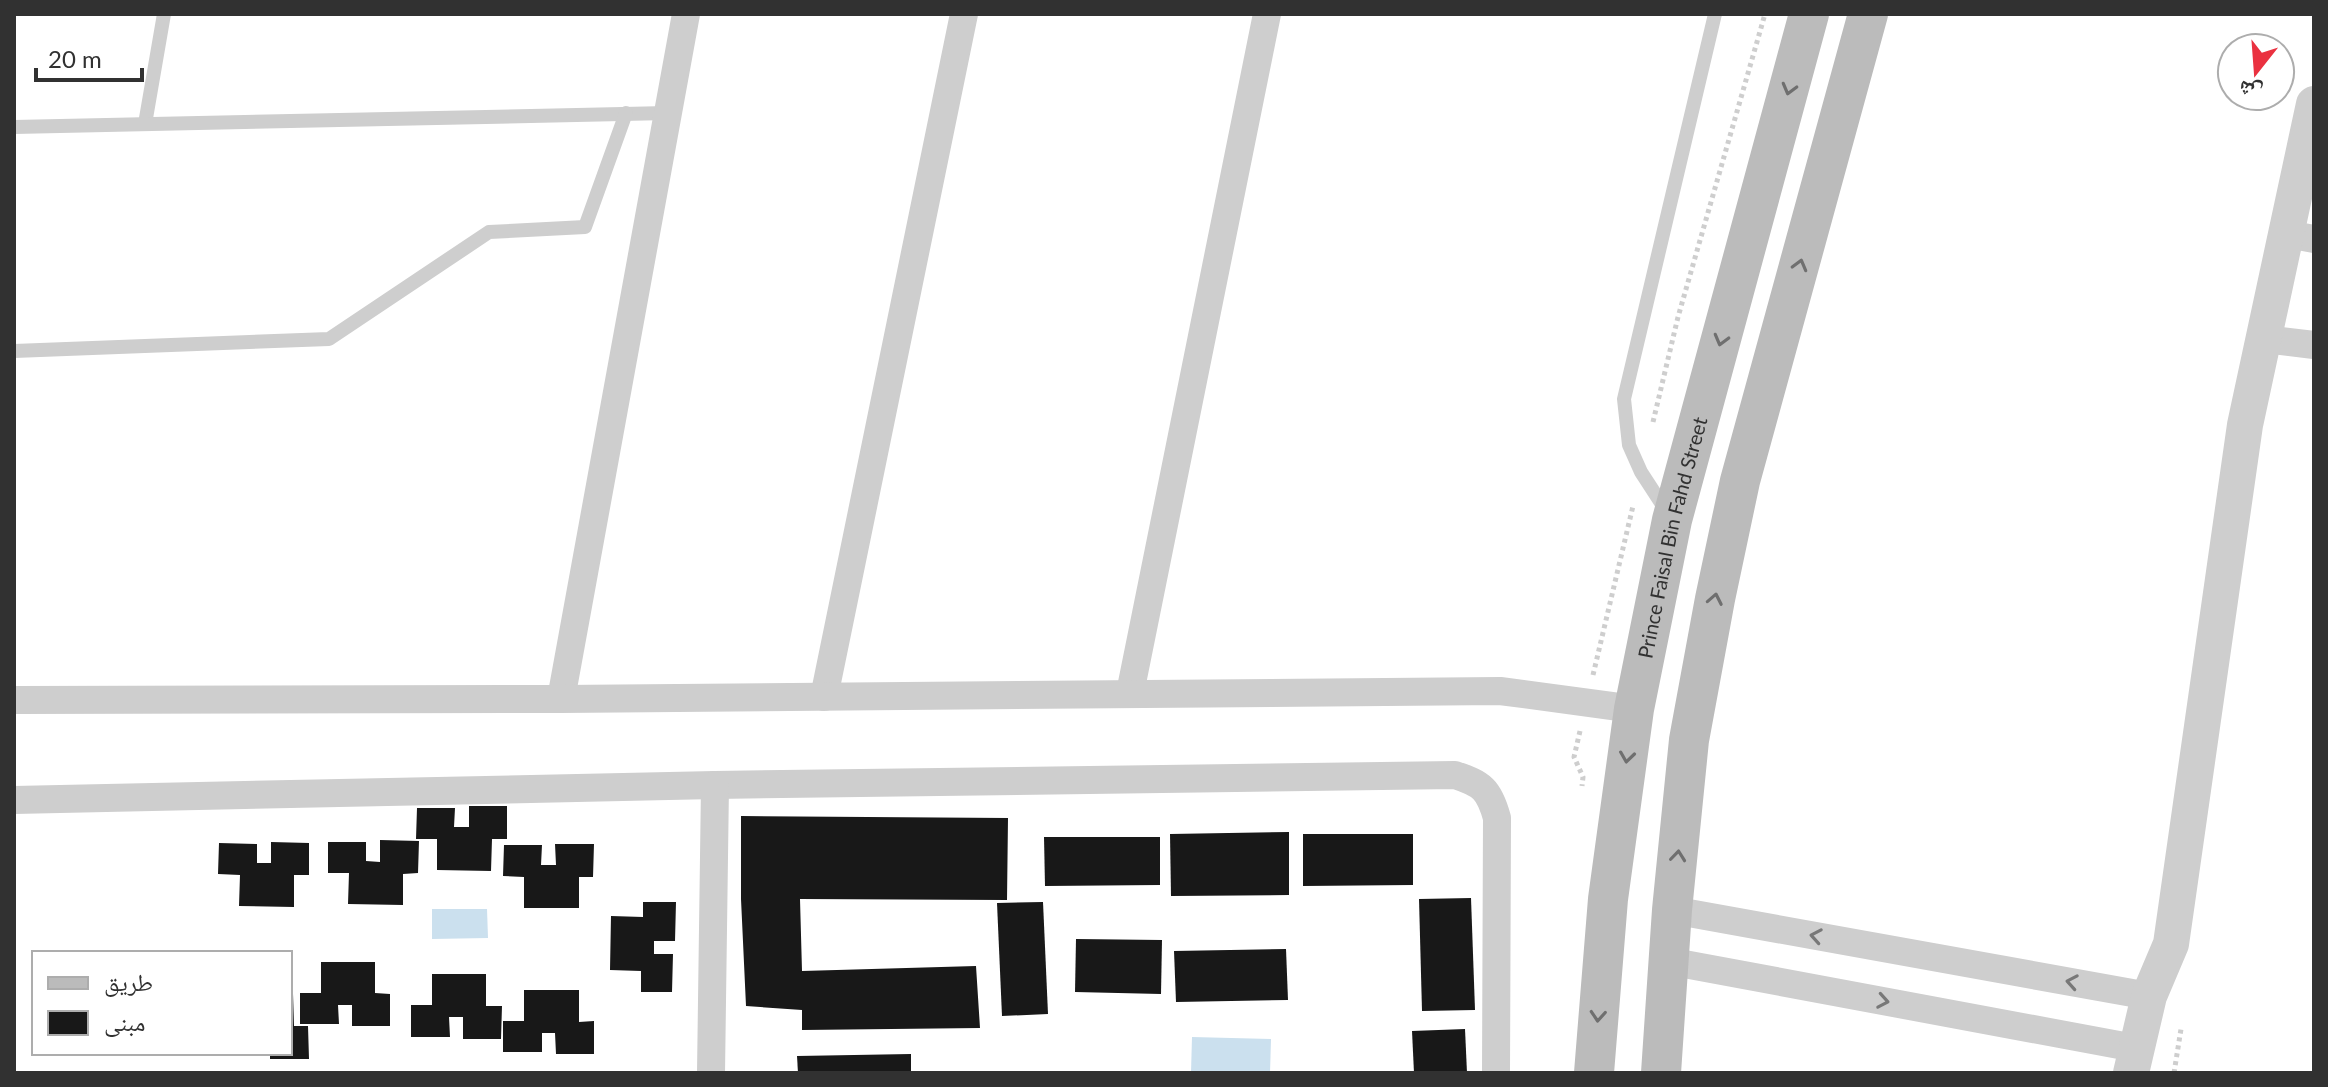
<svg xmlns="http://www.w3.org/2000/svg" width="2328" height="1087" font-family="Lato,'Noto Naskh Arabic',sans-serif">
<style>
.water{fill:#cbe0ee}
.building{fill:#181818}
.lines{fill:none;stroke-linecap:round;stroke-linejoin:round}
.path{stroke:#cecece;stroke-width:5;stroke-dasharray:4 4;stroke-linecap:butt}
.service{stroke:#cecece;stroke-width:14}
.minor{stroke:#cecece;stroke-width:28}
.tertiary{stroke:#cecece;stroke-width:36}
.secondary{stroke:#bbb;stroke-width:40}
.oneway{stroke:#6f6f6f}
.oneway2{stroke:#787878}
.labels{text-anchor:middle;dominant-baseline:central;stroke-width:8;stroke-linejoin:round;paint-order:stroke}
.street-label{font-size:20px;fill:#313131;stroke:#fff}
</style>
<rect width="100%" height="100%" fill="#fff"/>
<!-- water -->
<g class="water">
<path d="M432 909H487L488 938 432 939Z"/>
<path d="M1192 1037 1271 1039 1270 1073H1191Z"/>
</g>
<!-- building -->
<g class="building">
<path d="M469 806H507V839H492L491 871 437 870V839H416L417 808H455L454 827H469Z"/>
<path d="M741 816 1008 818 1007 900 800 899 802 971 976 966 980 1028 802 1030V1010L746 1006 741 899Z"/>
<path d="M1289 832V895L1171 896 1170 834Z"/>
<path d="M1303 834H1413V885L1303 886Z"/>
<path d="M1044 837H1160V885L1045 886Z"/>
<path d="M380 840 419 841 418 873 403 874V905L348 904 349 873H328V842H366V861L380 862Z"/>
<path d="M271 842 309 843V875H294V907L239 906 240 875 218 874 219 843 257 844V863H271Z"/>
<path d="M555 844H594L593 877H579V908H524V877L503 876 504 845H542L541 865H556Z"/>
<path d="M1471 898 1475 1010 1422 1011 1419 899Z"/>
<path d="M643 902H676L675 941H654V954H673L672 992H641V971L610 970 611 916 643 917Z"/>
<path d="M1043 902 1048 1014 1002 1016 997 903Z"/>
<path d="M1076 939 1162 940 1161 994 1075 992Z"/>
<path d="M1286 949 1288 1000 1176 1002 1174 951Z"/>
<path d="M321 962H375V993L390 994V1026H352V1005H338L339 1024H300V993H321Z"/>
<path d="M432 974H486V1006H502L501 1039H463V1017H449L450 1037H411V1005H432Z"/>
<path d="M524 990H579V1022L594 1021V1054H556L555 1033H542V1052H503V1021H524Z"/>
<path d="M290 994H293L294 1026H308L309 1059H270V1053H290Z"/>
<path d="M1465 1029 1467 1073H1414L1412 1031Z"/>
<path d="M911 1054V1073H798L797 1056Z"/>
</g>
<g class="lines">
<!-- path -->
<g class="path">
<path d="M1653 422 1678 317 1765 14"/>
<path d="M1593 675 1633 506"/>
<path d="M1580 731 1574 757 1583 777 1582 786"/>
<path d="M2174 1073 2181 1029"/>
</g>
<!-- service -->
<g class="service">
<path d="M145 124 164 14"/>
<path d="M14 127 668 113"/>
<path d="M14 351 329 339 489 232 585 227 626 113"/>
<path d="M1667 512 1641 472 1629 445 1624 399 1715 14"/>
</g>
<!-- minor -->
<g class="minor">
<path d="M2287 234 2314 239"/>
<path d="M2265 339 2314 345"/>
<path d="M1130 693 1267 14"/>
<path d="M824 697 964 14"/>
<path d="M561 699 686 14"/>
<path d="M14 700 561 699 1500 691 1634 709"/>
<path d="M14 800 715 785 1455 775C1482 784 1489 789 1497 818L1496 1073"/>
<path d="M1672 910 2149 996"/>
<path d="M1668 961 2135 1048"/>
<path d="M711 1073 715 785"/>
</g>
<!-- tertiary -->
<path class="tertiary" d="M2131 1073 2149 996 2171 944 2245 425 2314 104"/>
<!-- secondary -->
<g class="secondary">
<path id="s1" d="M1594 1073 1608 899 1634 709 1672 520 1809 14"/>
<path d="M1661 1073 1672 910 1689 740 1715 599 1740 481 1868 14"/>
</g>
</g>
<!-- one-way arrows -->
<defs><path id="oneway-chevron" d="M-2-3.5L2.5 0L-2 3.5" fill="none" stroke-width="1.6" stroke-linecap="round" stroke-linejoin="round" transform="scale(2)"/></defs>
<g class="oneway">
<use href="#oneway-chevron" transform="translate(1789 89) rotate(105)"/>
<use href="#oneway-chevron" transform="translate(1800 265) rotate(-75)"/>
<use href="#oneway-chevron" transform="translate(1721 340) rotate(105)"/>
<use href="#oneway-chevron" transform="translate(1715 599) rotate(-79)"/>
<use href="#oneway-chevron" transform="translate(1627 757) rotate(98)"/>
<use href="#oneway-chevron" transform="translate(1678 856) rotate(-84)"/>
<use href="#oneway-chevron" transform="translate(1598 1016) rotate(94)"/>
</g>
<g class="oneway2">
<use href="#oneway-chevron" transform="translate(1816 936) rotate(-170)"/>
<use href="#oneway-chevron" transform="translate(2072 982) rotate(-170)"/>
<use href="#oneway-chevron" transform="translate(1883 1001) rotate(10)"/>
</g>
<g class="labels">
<!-- street labels -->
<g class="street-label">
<text stroke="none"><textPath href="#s1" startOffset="542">Prince Faisal Bin Fahd Street</textPath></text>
</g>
</g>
<!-- border -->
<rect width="2328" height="1087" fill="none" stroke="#313131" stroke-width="32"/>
<!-- legend -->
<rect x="32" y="951" width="260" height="104" fill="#ffffff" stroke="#adadad" stroke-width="2"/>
<rect x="48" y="977" width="40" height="12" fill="#bbbbbb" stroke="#adadad" stroke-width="2"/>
<text x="104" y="991" font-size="24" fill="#313131">طريق</text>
<rect x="48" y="1011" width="40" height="24" fill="#181818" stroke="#adadad" stroke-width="2"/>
<text x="104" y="1031" font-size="24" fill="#313131">مبنى</text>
<!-- north arrow -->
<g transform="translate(2256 72) rotate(197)"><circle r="38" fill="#ffffff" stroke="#adadad" stroke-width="2"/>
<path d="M0-6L14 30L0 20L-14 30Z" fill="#ea3140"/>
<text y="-12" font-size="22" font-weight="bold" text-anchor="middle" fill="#313131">ش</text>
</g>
<!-- scale -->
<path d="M36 68v12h106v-12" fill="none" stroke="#313131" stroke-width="4"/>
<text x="48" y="68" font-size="24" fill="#313131" stroke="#ffffff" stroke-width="6" paint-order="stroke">20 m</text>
</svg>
